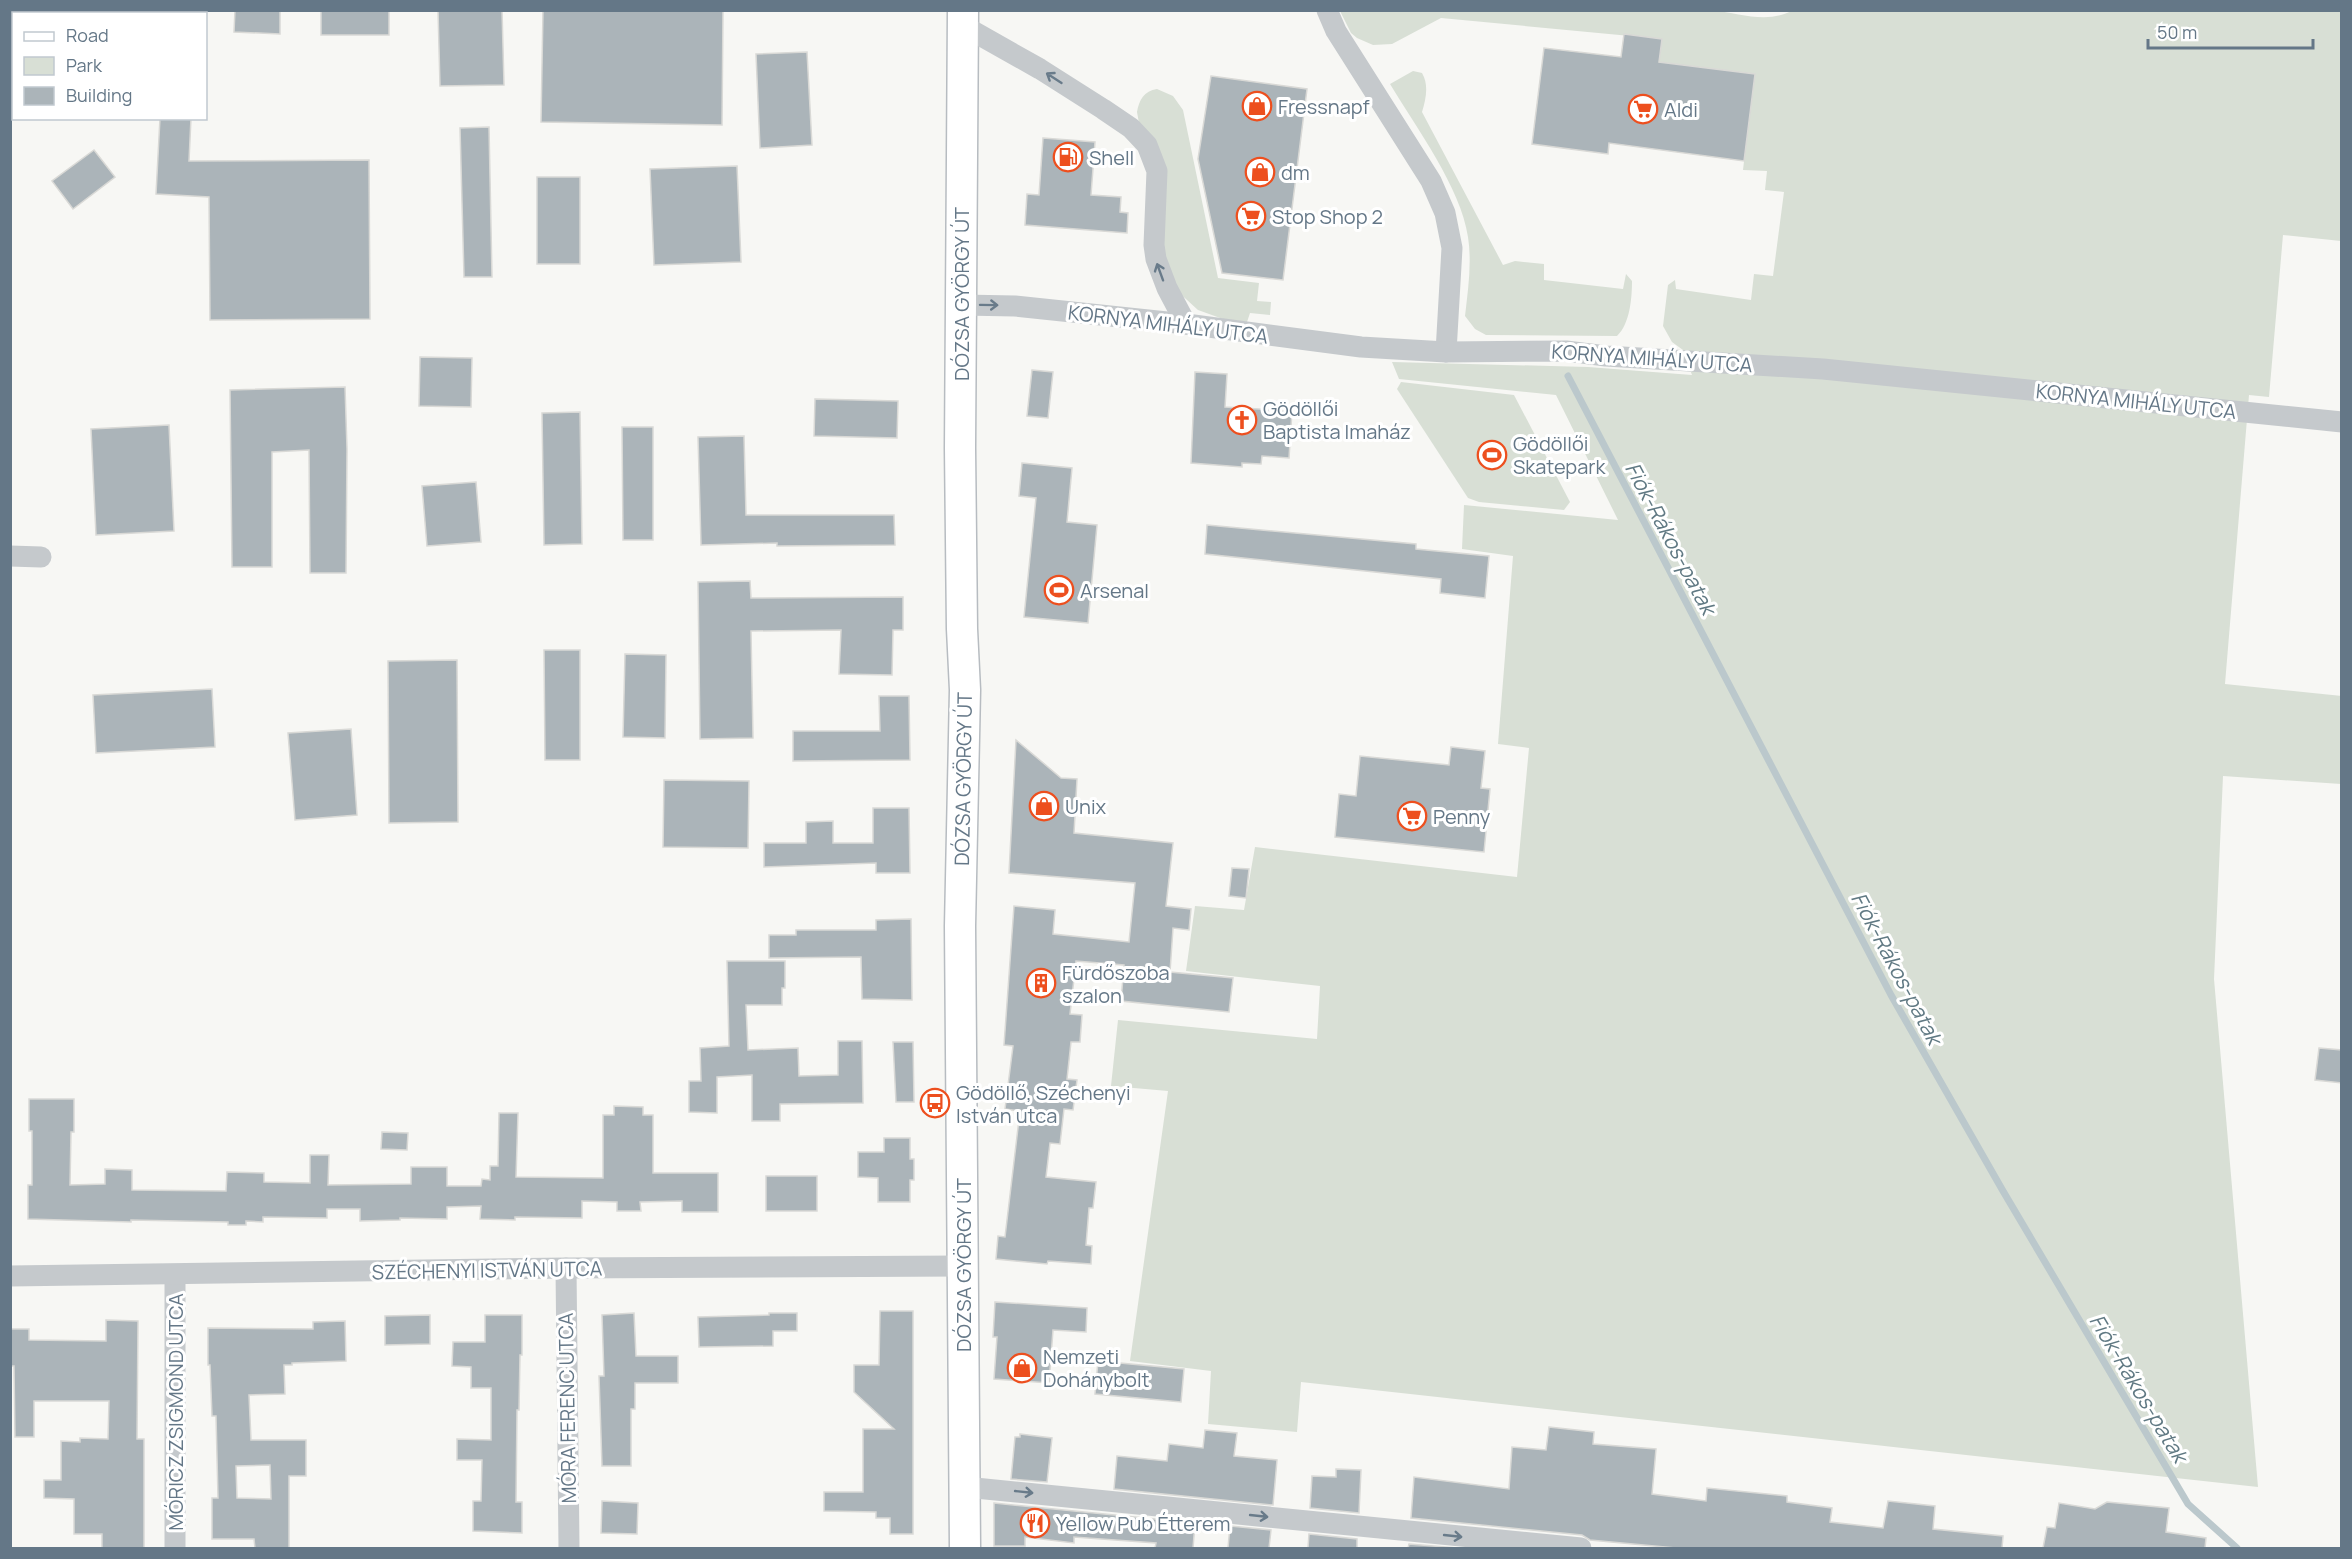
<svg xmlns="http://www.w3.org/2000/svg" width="2352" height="1559" font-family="Manrope,sans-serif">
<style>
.green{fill:#d8dfd5}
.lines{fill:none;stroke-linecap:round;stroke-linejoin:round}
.stream{stroke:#bbc8cc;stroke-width:7}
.building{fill:#abb4b9;stroke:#d9d9d6;stroke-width:1.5;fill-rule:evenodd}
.secondary-casing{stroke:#b7bcc1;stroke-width:33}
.street{stroke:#c5c9cc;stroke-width:21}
.secondary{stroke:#fff;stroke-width:30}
.oneway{stroke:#697b8a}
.labels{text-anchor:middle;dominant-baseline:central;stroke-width:6;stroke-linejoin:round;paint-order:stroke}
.poi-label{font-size:20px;fill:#647787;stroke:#fff;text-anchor:start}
.street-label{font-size:20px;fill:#647787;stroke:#fff}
.water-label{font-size:21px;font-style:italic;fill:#607983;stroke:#fff}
</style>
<rect width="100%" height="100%" fill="#f7f7f4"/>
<!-- green -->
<g class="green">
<path d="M1714 10C1739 14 1770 24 1793 10L2341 11V241L2283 235 2269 397 2249 395 2225 684 2342 696 2341 784 2223 776 2214 979 2258 1487 1301 1382 1297 1432 1208 1424 1211 1371 1130 1361 1168 1091 1111 1086 1118 1020 1317 1039 1320 986 1186 971 1195 906 1244 910 1255 847 1517 877 1529 748 1498 744 1513 556 1462 549 1464 505 1618 520 1556 395 1399 379 1392 362 1588 367 1692 375 1683 350 1672 342 1663 326 1668 285 1675 280 1676 289 1751 300 1754 274 1773 276 1784 192 1765 190 1767 171 1743 170 1754 74 1659 62 1662 39 1441 18 1392 44 1373 45 1357 38 1351 33 1340 11Z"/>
<path d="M1413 71 1422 73C1429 85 1426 99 1422 112L1503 265 1515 261 1544 264V280L1623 289 1626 274 1632 281C1632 298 1630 324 1617 336L1486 335 1475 329 1465 316C1468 290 1472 263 1468 237 1461 188 1416 127 1390 84Z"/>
<path d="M1157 89 1173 96 1183 110 1218 278 1259 283 1257 301 1271 302 1270 315 1250 313 1247 322 1223 319 1198 310 1175 289 1167 277 1137 112C1139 100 1144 91 1157 89Z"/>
<path d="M1401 382 1514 395 1570 502 1564 510 1479 502 1468 498 1397 389Z"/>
</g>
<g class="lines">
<!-- stream -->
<path class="stream" d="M1568 376 1891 995 2003 1191 2188 1504 2237 1548"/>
</g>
<!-- building -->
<g class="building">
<path d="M235 10H280V34L234 32Z"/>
<rect x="321" y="10" width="68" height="25"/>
<path d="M438 10H502L504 85 440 86Z"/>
<path d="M543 10H723L722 125 541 122Z"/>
<path d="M1624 34 1662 39 1659 62 1755 74 1744 161 1609 143 1608 154 1532 144 1544 48 1621 57Z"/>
<path d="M807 52 812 145 760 148 756 54Z"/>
<path d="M1211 76 1307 89 1283 280 1222 273 1198 159Z"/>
<path d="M160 118H191L189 161 369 160 370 319 210 320 209 197 156 194Z"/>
<path d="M489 127 492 277H464L460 128Z"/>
<path d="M1043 138 1095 142 1091 195 1121 197 1120 212 1128 213 1127 233 1025 225 1027 194 1039 195Z"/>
<path d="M94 150 115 177 73 209 52 181Z"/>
<path d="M737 166 741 262 654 265 650 169Z"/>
<rect x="537" y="177" width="43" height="87"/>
<path d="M420 357 472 358 471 407 419 406Z"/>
<path d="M1032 370 1053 372 1048 418 1027 416Z"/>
<path d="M1195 372 1227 374 1225 407 1292 411 1289 458 1262 456 1261 464 1242 463V467L1191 463Z"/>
<path d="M345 387 347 449 346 573H310L309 450 272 452V567H232L230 390Z"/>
<path d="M815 399 898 401 897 438 814 436Z"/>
<path d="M580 412 582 544 544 545 542 413Z"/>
<path d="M169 425 174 531 96 535 91 429Z"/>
<path d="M622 427H653V540H623Z"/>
<path d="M744 436 746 515H894L895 545 777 546V543L701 545 698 437Z"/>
<path d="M1022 463 1072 468 1067 522 1097 525 1088 623 1024 617 1036 498 1019 496Z"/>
<path d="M476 482 481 542 427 546 422 486Z"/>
<path d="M1207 525 1416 544V549L1489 556 1485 598 1440 593 1441 579 1205 554Z"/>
<path d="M750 581 751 598 903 597V630H893L892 675 839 674 841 630 751 631 753 738 700 739 698 582Z"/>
<path d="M544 650H580V760H545Z"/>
<path d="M625 654 666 655 665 738 623 737Z"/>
<path d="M457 660 458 822 389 823 388 661Z"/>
<path d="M212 689 215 747 96 753 93 695Z"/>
<path d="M879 696H909L910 760 793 761V731H880Z"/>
<path d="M351 729 357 815 295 820 288 733Z"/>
<path d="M1016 740 1061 778 1077 779 1074 833 1173 843 1166 906 1191 909 1189 930 1173 928 1170 972 1233 978 1229 1012 1121 1001 1124 965 1076 961 1070 1014 1082 1015 1080 1042H1071L1067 1079 1077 1080 1073 1110 1064 1109 1060 1144 1050 1143 1046 1177 1096 1182 1093 1208H1089L1086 1245 1092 1246 1091 1264 1048 1261 1047 1264 996 1259 998 1236 1005 1237 1020 1111 1005 1109 1013 1046 1004 1045 1014 906 1055 910 1053 934 1129 942 1135 883 1009 873Z"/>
<path d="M1451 747 1485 751 1481 788 1490 789 1484 852 1335 837 1339 794 1356 796 1360 756 1449 765Z"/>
<path d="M664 780 749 781 748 848 663 847Z"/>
<path d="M873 808H909L910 873H876V863L764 867V843H806V822L833 821V843H873Z"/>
<path d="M1232 868 1249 869 1246 898 1229 896Z"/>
<path d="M911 919 912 1000 862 999 861 957 769 958V935H796V930H876V920Z"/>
<path d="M727 961H785V988H782V1005H746L748 1050 798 1048 799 1076 838 1075V1041H862L863 1103 780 1104V1121H752V1075L717 1077V1113L689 1112V1081H701L700 1048 729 1046Z"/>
<path d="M893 1042H913L914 1102H896Z"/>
<path d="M2319 1048 2342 1050V1083L2315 1080Z"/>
<path d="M29 1099H74V1132H71L70 1185 105 1184V1169L132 1170V1190L226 1191 227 1172 264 1173V1182L310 1183V1155H329L328 1185 411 1184V1167H447V1186H481L482 1179 490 1180V1166H498L499 1113H518L516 1177 603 1178V1115H614V1106L643 1107V1115H653V1173H718V1212H682V1201L640 1202 641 1211H617V1202L582 1201V1218L515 1217V1220L480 1219 481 1206 447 1207V1219L400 1218V1220L360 1221V1209H327V1218L263 1217V1222L246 1221V1225H228V1222L131 1220V1222L28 1219V1185H32V1131H29Z"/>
<path d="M382 1132 408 1133 407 1150 381 1149Z"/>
<path d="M884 1138H910V1159H914V1180H910V1202H878V1178L858 1177V1152H884Z"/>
<rect x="766" y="1176" width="51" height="35"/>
<path d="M995 1302 1087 1308 1086 1332 1053 1330 1049 1383 994 1379 997 1337H993Z"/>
<path d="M880 1311H913V1534H890V1518H876V1512L824 1511V1492H863V1429H894L854 1392V1365H879Z"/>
<path d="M634 1313 636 1356H678V1383H635V1409H631V1466H602L599 1376H604L602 1315Z"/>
<path d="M769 1313H797V1331H773V1346L699 1347 698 1317 769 1315Z"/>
<path d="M430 1315V1344L385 1345V1316Z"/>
<path d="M485 1315H522V1355H520L519 1410H517L516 1502H522V1533L473 1531V1501H481L482 1460H457V1439L491 1440V1388H471V1367L452 1366 453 1342H485Z"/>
<path d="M106 1320 138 1321 137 1439H144V1548H102V1534H74V1499L44 1498V1480H61V1441L80 1442V1438L108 1439 109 1401H34V1437H15L14 1366H10V1329H29V1340L106 1341Z"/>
<path d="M345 1321 346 1361 292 1363V1365H284L285 1394 249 1395 251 1440H306V1476H289V1548H255L254 1539H212V1498H218L216 1416H212L210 1365H208V1328L313 1329V1322ZM270 1465 271 1499 237 1498 236 1466Z"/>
<path d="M1098 1361 1184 1369 1181 1402 1095 1394Z"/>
<path d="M1549 1427 1594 1432 1593 1444 1656 1449 1652 1494 1706 1501 1707 1488 1787 1496V1502L1832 1508 1830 1522 1883 1528 1888 1501 1935 1506 1933 1529 2003 1536 2002 1548H1676L1590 1540 1582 1535 1411 1518 1414 1477 1509 1489 1512 1447 1546 1450Z"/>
<path d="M1205 1430 1237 1433 1234 1456 1277 1460 1273 1505 1114 1489 1117 1456 1167 1461 1169 1444 1203 1448Z"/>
<path d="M1020 1434 1052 1438 1047 1482 1011 1479 1015 1437H1020Z"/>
<path d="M1336 1469 1361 1470 1359 1513 1310 1508 1312 1476 1336 1477Z"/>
<path d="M602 1501 638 1503 637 1534 601 1533Z"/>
<path d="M2107 1502 2169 1508 2166 1532 2206 1538 2205 1548H2043L2047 1527 2055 1528 2059 1503 2095 1509Z"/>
<path d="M994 1503 1195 1523 1193 1548H1155L1156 1543 1074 1537V1543L1025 1537V1546H994Z"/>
<path d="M1230 1526 1271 1530 1269 1548H1228Z"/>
<path d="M1309 1534 1357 1539V1548H1308Z"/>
<path d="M1409 1544 1457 1548H1408Z"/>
</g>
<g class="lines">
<!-- secondary casing -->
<g class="secondary-casing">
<path id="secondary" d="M963 10 960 448 962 629 965 690 960 926 965 1548"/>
</g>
<!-- street -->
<g class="street">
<path d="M1327 10 1336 31 1431 181 1445 213 1452 248 1446 352"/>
<path d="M962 25 1040 69 1103 109 1131 128 1147 145 1157 171 1154 245 1156 259 1167 288 1186 324"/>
<path d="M962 305 1015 306 1186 324 1361 347 1446 352 1566 351 1606 356 1823 369 2342 422"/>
<path d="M10 556 41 557"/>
<path d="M566 1268 569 1548"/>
<path d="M175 1275V1548"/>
<path d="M10 1276 566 1268 963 1266"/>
<path d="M965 1487 1581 1548"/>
</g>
<!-- secondary -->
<use href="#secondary" class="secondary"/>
</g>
<!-- one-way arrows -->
<defs><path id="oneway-shaft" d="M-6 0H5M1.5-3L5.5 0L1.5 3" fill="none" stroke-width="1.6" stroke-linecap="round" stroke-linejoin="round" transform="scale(1.5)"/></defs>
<g class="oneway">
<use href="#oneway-shaft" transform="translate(1054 78) rotate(-147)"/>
<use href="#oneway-shaft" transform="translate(1160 272) rotate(-110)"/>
<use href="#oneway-shaft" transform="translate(989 305) rotate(1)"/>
<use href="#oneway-shaft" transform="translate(1024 1492) rotate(6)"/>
<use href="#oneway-shaft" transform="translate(1259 1516) rotate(6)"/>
<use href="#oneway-shaft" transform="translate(1453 1536) rotate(6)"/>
</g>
<!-- icons -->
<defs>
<g id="shop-ring" transform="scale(1.5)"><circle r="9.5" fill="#fff" stroke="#ed4f1e" stroke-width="1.5"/><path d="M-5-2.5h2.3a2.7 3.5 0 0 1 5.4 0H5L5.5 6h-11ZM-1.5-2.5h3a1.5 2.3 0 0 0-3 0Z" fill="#ed4f1e"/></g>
<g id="supermarket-ring" transform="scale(1.5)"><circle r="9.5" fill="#fff" stroke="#ed4f1e" stroke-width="1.5"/><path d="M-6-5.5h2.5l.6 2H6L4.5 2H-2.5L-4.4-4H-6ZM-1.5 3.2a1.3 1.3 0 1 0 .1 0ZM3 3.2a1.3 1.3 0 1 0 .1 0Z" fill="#ed4f1e"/></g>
<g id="fuel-ring" transform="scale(1.5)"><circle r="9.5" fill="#fff" stroke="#ed4f1e" stroke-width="1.5"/><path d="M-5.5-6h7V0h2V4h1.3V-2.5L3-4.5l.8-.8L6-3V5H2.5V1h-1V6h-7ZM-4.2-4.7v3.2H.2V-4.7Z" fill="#ed4f1e"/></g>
<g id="church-ring" transform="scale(1.5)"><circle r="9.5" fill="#fff" stroke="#ed4f1e" stroke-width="1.5"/><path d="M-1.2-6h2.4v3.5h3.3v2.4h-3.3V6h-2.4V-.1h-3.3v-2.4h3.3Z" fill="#ed4f1e"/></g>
<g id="stadium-ring" transform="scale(1.5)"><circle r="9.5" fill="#fff" stroke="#ed4f1e" stroke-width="1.5"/><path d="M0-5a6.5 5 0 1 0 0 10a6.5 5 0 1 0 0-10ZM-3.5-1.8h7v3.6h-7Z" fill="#ed4f1e"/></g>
<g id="building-ring" transform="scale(1.5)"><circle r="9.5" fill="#fff" stroke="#ed4f1e" stroke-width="1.5"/><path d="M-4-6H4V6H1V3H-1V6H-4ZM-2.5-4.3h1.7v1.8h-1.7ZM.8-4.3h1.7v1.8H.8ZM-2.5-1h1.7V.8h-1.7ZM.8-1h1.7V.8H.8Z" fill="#ed4f1e"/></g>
<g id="bus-ring" transform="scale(1.5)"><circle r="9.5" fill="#fff" stroke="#ed4f1e" stroke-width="1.5"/><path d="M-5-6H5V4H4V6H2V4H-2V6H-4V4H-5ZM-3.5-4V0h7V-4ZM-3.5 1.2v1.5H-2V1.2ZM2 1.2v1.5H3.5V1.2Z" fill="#ed4f1e"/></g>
<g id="restaurant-ring" transform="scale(1.5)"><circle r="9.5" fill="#fff" stroke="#ed4f1e" stroke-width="1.5"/><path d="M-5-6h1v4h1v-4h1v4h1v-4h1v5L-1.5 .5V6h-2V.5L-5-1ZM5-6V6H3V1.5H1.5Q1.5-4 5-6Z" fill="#ed4f1e"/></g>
</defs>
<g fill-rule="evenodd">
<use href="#shop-ring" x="1257" y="106"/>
<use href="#supermarket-ring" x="1643" y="109"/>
<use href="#fuel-ring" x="1068" y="157"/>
<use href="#shop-ring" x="1260" y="172"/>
<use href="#supermarket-ring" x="1251" y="216"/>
<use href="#church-ring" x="1242" y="420"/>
<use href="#stadium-ring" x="1492" y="455"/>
<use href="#stadium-ring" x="1059" y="590"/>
<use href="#shop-ring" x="1044" y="806"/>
<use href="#supermarket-ring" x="1412" y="816"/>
<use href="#building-ring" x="1041" y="983"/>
<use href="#bus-ring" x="935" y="1103"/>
<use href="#shop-ring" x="1022" y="1368"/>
<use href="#restaurant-ring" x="1035" y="1523"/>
</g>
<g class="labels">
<!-- poi labels -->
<g class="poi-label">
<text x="1278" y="106">Fressnapf</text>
<text x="1664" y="109">Aldi</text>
<text x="1089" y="157">Shell</text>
<text x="1281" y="172">dm</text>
<text x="1272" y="216">Stop Shop 2</text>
<text x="1263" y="408">Gödöllői<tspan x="1263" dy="23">Baptista Imaház</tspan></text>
<text x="1513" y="443">Gödöllői<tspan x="1513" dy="23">Skatepark</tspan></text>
<text x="1080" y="590">Arsenal</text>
<text x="1065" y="806">Unix</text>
<text x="1433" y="816">Penny</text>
<text x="1062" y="972">Fürdőszoba<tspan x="1062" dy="23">szalon</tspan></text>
<text x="956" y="1092">Gödöllő, Széchenyi<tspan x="956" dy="23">István utca</tspan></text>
<text x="1043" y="1356">Nemzeti<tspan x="1043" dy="23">Dohánybolt</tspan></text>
<text x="1056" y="1523">Yellow Pub Étterem</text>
</g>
<!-- street labels -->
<g class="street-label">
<text transform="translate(961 294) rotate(-90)">DÓZSA GYÖRGY ÚT</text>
<text transform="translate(1168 324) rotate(7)">KORNYA MIHÁLY UTCA</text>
<text transform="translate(1652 358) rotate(4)">KORNYA MIHÁLY UTCA</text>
<text transform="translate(2136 401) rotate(6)">KORNYA MIHÁLY UTCA</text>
<text transform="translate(963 779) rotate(-89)">DÓZSA GYÖRGY ÚT</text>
<text transform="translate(963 1265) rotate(-90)">DÓZSA GYÖRGY ÚT</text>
<text transform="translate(487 1270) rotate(-1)">SZÉCHENYI ISTVÁN UTCA</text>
<text transform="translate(567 1408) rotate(-91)">MÓRA FERENC UTCA</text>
<text transform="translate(175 1412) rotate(-90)">MÓRICZ ZSIGMOND UTCA</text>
</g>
<!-- water labels -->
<g class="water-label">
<text transform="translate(1671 538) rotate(62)">Fiók-Rákos-patak</text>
<text transform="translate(1897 968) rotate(62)">Fiók-Rákos-patak</text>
<text transform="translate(2139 1388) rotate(59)">Fiók-Rákos-patak</text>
</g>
</g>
<!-- border -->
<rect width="2352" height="1559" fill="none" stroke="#647787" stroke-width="24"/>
<!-- legend -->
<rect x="12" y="12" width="195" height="108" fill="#ffffff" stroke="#c1c9cf" stroke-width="1.5"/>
<rect x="24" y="32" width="30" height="9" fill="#ffffff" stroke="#c1c9cf" stroke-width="1.5"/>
<text x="66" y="42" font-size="18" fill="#647787">Road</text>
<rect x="24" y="57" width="30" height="18" fill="#d8dfd5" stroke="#c1c9cf" stroke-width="1.5"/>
<text x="66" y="72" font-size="18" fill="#647787">Park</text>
<rect x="24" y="87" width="30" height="18" fill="#abb4b9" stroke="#c1c9cf" stroke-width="1.5"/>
<text x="66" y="102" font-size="18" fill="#647787">Building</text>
<!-- scale -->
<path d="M2148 39v9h165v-9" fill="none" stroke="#647787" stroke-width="3"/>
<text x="2157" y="39" font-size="18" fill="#647787" stroke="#ffffff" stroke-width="4.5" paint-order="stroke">50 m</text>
</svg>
